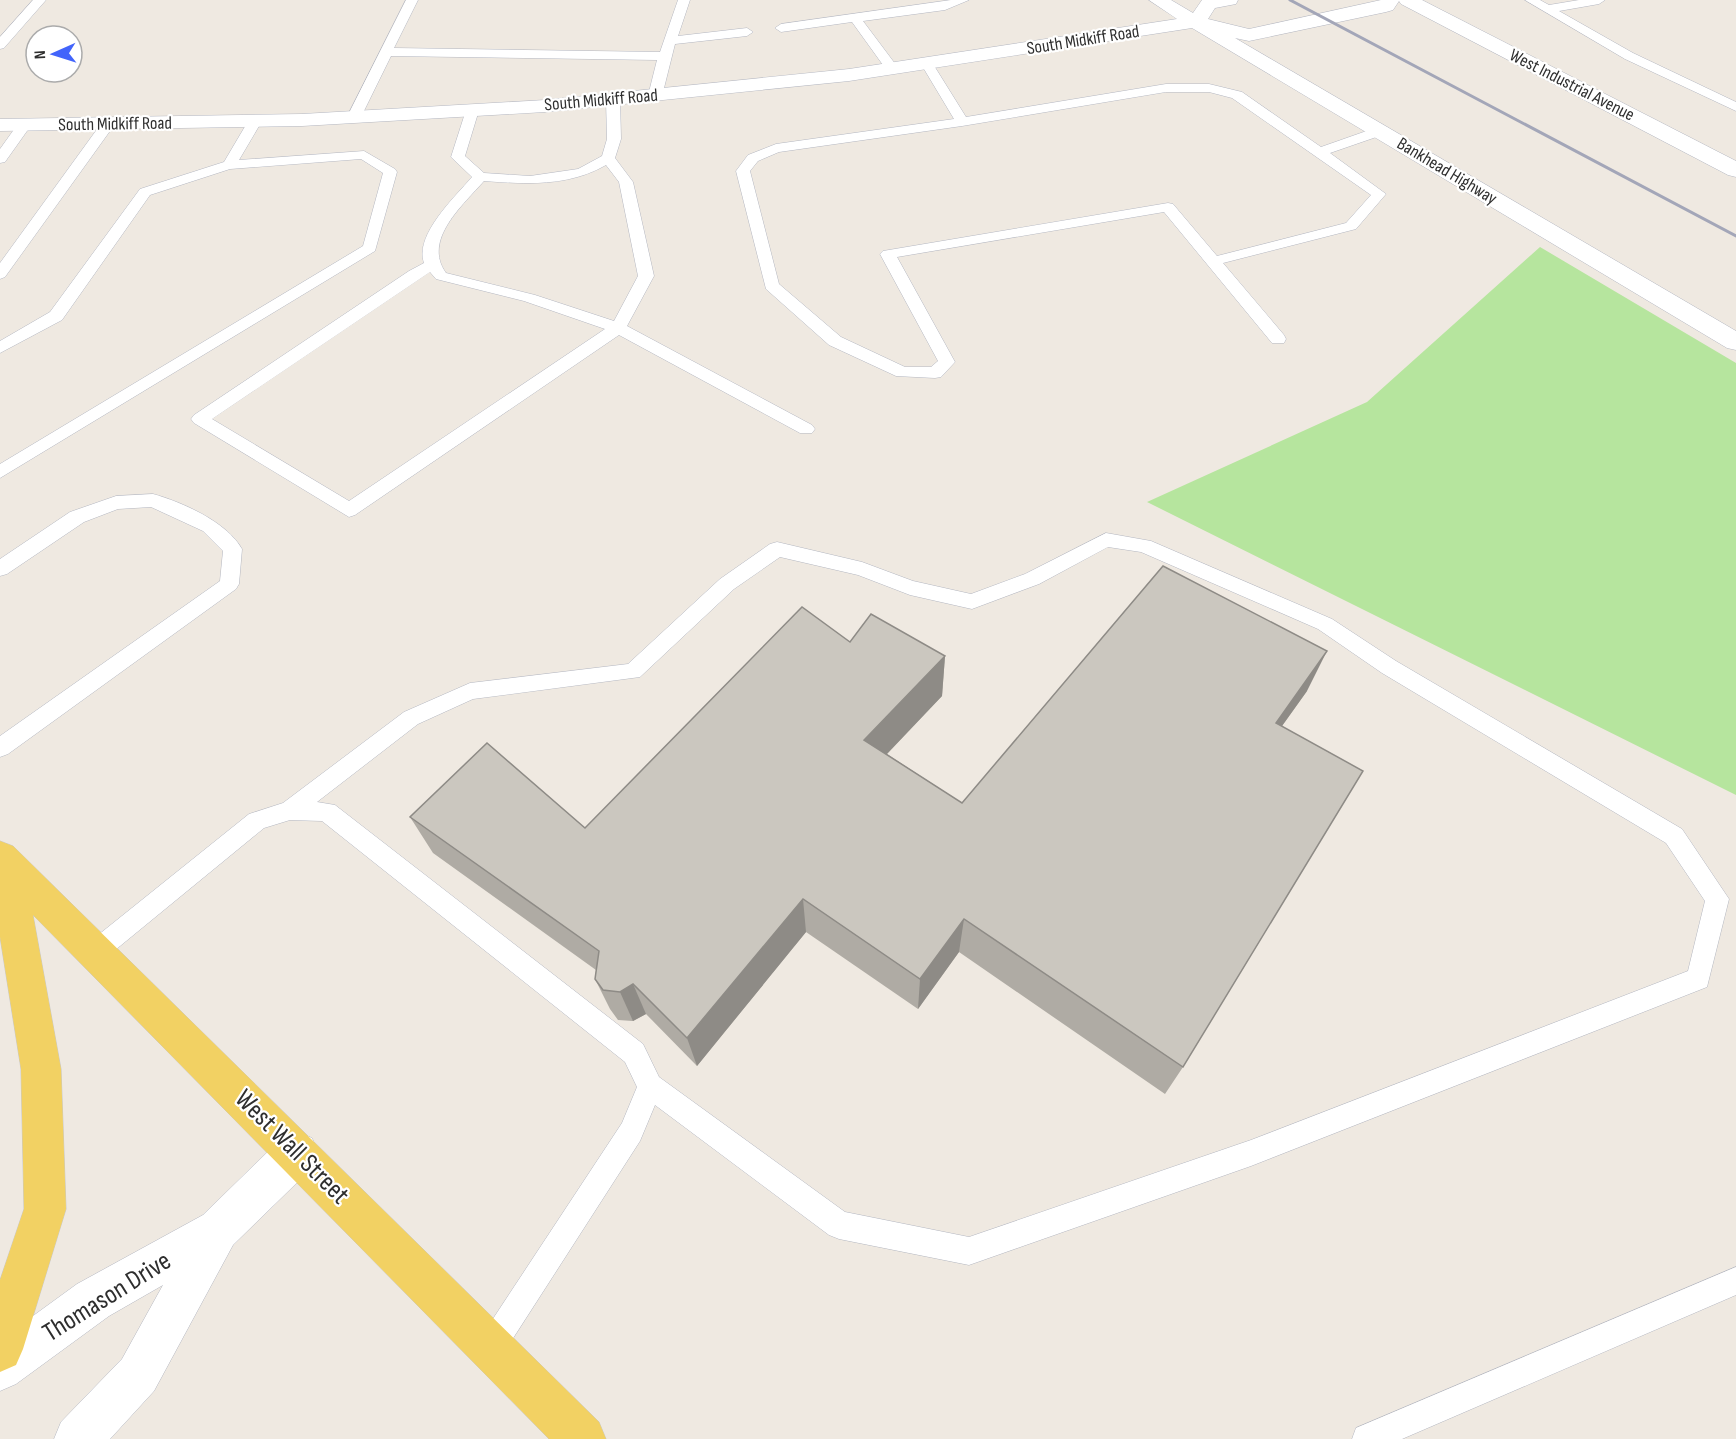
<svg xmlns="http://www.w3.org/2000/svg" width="1736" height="1439" font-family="'Sofia Sans Condensed',sans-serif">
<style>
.green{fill:#b6e59e}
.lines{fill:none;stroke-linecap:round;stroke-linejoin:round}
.lane-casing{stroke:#b4b7c1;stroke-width:1}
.secondary-casing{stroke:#b4b7c1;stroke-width:1}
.primary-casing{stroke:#c9c9c9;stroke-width:1}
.lane{fill:#fff;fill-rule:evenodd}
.secondary{fill:#fff;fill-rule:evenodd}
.primary{fill:#f2d163;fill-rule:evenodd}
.rail{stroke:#a3a6b8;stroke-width:3}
.wall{fill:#afaba4}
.shaded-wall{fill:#8e8b86}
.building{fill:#cbc7bf;stroke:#8e8b86;stroke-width:1.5}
.labels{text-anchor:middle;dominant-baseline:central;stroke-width:4.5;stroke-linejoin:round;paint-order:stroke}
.far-street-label{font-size:18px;fill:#2e2e2e;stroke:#fff}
.near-street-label{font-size:27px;fill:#2e2e2e;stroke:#fff}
</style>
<rect width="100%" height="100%" fill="#efe9e1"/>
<!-- green -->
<path class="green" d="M1540 247 1736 363V795L1147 502 1367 402Z"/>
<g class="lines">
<!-- lane casing -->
<g class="lane-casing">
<g id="lane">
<path d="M33 0H46L4 48 0 49V37Z"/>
<path d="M406 0H418L394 48 660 52 678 0H690L678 36 747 28 753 32 747 36 675 44 662 96 655 100 648 96 657 60 391 56 361 117 359 120H349L347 117Z"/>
<path d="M951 0H969L945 10 863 21 899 69 893 73 888 72 852 22 781 32 775 28 781 24Z"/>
<path d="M1525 0H1540L1549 5 1579 0H1605L1599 4 1559 11 1633 53 1736 102V111L1625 59Z"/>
<path d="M927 60 933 64 966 117 1166 84H1209L1242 92 1321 147 1375 128H1385L1387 131 1385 134 1330 153 1386 194 1356 229 1223 263 1284 335 1286 339 1284 343H1272L1164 212 897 257 955 362 941 377 935 378 896 376 829 345 766 289 736 171 748 155 776 144 954 119 921 64ZM1166 92H1209L1232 98 1371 195 1346 223 1217 256 1173 204 1168 203 883 251 880 254 938 361 931 367H905L841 337 779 284 750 171 758 161 779 152 962 126Z"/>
<path d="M613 95 620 99 621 139 615 158 633 182 654 276 627 326 812 425 815 429 812 433H800L619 335 355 515 349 517 194 423 191 419 194 415 409 271 424 263C414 235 455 197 472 177L451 157 467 107 472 106 479 110 465 156 484 173 530 176 578 169 602 156 607 139 606 99ZM606 165 619 182 638 276 614 321 535 295 446 273C422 240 463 205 484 181 526 184 568 187 606 165ZM430 272 436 279 524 301 605 329 349 501 212 419Z"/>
<path d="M255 117 262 121 239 160 364 151 395 169 397 172 375 251 0 478V464L363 246 383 173 361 159 230 169 150 195 62 320 0 353V341L50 312 140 189 224 162 250 118Z"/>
<path d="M25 120 32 124 5 162 0 163V149L20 121Z"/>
<path d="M108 120 115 124 5 277 0 279V263L103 121Z"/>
<path d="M153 494C182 502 227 522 242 549L239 584 236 589 8 754 0 757V736L220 581 223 551 203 531 151 507 118 509 84 522 7 574 0 576V559L70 512 116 496Z"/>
<path d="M1106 533 1151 541 1332 619 1396 661 1682 829 1729 899 1707 987 1251 1166 969 1265 839 1239 829 1235 655 1105 640 1141 501 1357 491 1361 481 1357 477 1347 481 1337 622 1123 637 1087 625 1062 322 821 290 820 264 828 103 960 95 963 87 960 83 952 87 944 249 814 283 803 404 712 470 683 628 664 720 579 770 544 777 542 862 562 913 581 971 594 1025 574ZM1108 547 1141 552 1318 629 1382 673 1666 843 1705 901 1688 971 1251 1140 969 1237 845 1212 659 1077 643 1044 335 805 317 802 418 724 473 699 640 677 734 589 780 557 858 575 910 595 972 609 1039 584Z"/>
<path d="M1736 1267V1295L1402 1439H1352L1356 1428Z"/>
</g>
</g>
<!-- secondary casing -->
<g class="secondary-casing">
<g id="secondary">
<path d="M1149 0H1171L1193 13 1202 0H1238L1236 4 1215 8 1208 19 1249 29 1381 0H1422L1736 161V177L1728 175 1401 4 1399 1 1393 10 1386 12 1249 41 1235 38 1736 331V350L1727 348 1192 28 849 81 545 112 302 126 0 131V119L302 114 545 100 849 69 1177 19Z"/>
<path d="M297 1132 312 1138 318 1153 312 1168 233 1245 154 1391 110 1439H54L61 1422 122 1359 163 1285 109 1316 16 1384 0 1391V1340L77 1284 203 1215 282 1138Z"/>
</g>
</g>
<!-- primary casing -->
<g class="primary-casing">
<path id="primary" d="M0 841 13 846 599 1422 606 1439H549L33 915 61 1069 66 1209 23 1349 16 1365 0 1372V1280L24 1209 21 1069 0 937Z"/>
</g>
<!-- lane -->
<use href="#lane" class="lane"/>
<!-- secondary -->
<use href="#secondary" class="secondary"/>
<!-- primary -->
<use href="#primary" class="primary"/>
<!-- rail -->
<path class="rail" d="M1290 0 1736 236"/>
</g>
<!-- wall -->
<path class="wall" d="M850 642 945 656 942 696 887 754 962 803 1307 691 1282 726 1183 1067 1165 1094 959 952 918 1009 806 932 697 1066 646 1014 633 1021 618 1020 610 1009 595 979 596 970 433 853 410 817 585 828Z"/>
<!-- shaded-wall -->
<g class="shaded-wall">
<path d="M1327 651 1307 691 1257 761 1276 723Z"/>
<path d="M945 656 942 696 864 778V740Z"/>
<path d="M803 899 806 932 697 1066 687 1038Z"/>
<path d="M964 919 959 952 918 1009 920 979Z"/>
<path d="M633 984 646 1014 633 1021 620 992Z"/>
</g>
<!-- building -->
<path class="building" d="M1163 566 1327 651 1276 723 1363 771 1183 1067 964 919 920 979 803 899 687 1038 633 984 620 992 603 990 595 979 599 951 410 817 487 743 585 828 802 607 850 642 871 614 945 656 864 740 962 803Z"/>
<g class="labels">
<!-- far-street labels -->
<g class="far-street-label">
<text transform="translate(1083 40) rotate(-9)">South Midkiff Road</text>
<text transform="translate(1572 85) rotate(27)">West Industrial Avenue</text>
<text transform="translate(601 100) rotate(-5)">South Midkiff Road</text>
<text transform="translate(115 124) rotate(-1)">South Midkiff Road</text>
<text transform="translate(1447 171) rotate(31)">Bankhead Highway</text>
</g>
<!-- near-street labels -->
<g class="near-street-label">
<text transform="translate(292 1147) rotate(45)">West Wall Street</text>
<text transform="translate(107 1297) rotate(-32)">Thomason Drive</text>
</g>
</g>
<!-- north arrow -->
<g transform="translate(54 54) rotate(267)"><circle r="28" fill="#ffffff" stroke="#ababab" stroke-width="1.5"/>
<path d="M0-4.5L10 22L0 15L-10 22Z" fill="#4264fb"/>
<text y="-9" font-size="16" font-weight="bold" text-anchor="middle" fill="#2e2e2e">N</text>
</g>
</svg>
